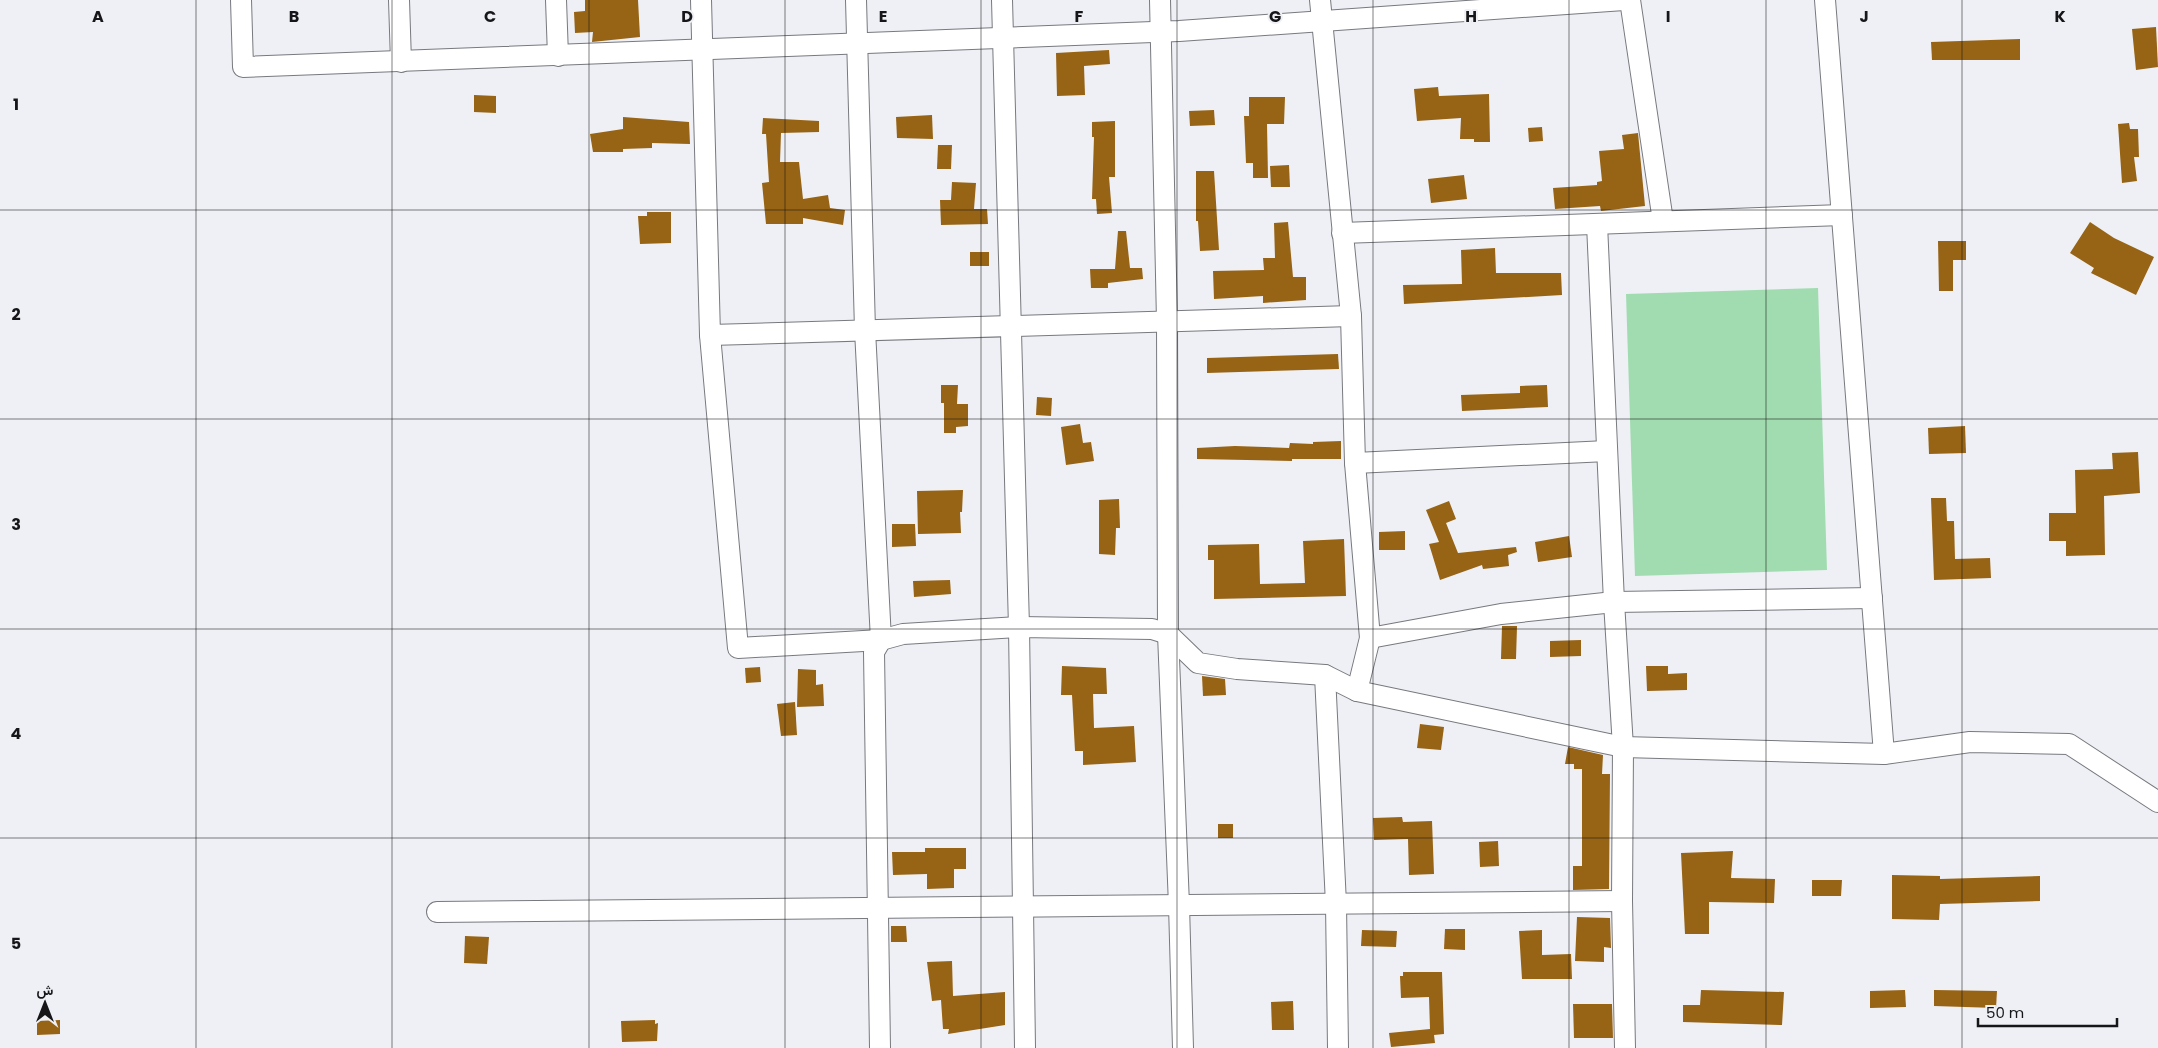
<svg xmlns="http://www.w3.org/2000/svg" width="2158" height="1048" font-family="Poppins,Vazirmatn,sans-serif">
<style>
.green{fill:#a0dcaf}
.building{fill:#976314}
.lines{fill:none;stroke-linecap:round;stroke-linejoin:round}
.street-casing{stroke:#77797e;stroke-width:22}
.street{stroke:#fff;stroke-width:20}
.grid{fill:none;stroke:#161618;stroke-width:1;stroke-opacity:0.55}
.grid-label{font-size:16px;text-anchor:middle;font-weight:bold;fill:#161618;stroke:#eef0f5;stroke-width:4;stroke-linejoin:round;paint-order:stroke}
</style>
<rect width="100%" height="100%" fill="#eef0f5"/>
<!-- green -->
<path class="green" d="M1818 288 1827 570 1635 576 1626 294Z"/>
<!-- building -->
<g class="building">
<path d="M585 0H638L640 37 592 42 593 32 575 33 574 12 585 11Z"/>
<path d="M2156 27 2158 67 2136 70 2132 29Z"/>
<path d="M2020 39V60H1932L1931 42Z"/>
<path d="M1109 50 1110 64 1084 66 1085 95 1057 96 1056 53Z"/>
<path d="M1438 87 1439 96 1489 94 1490 142H1474V139H1460L1461 118 1417 121 1414 89Z"/>
<path d="M474 95 496 96V113L474 112Z"/>
<path d="M1249 97H1285L1284 124H1267L1268 178H1253V163H1246L1244 116H1249Z"/>
<path d="M1214 110 1215 125 1190 126 1189 111Z"/>
<path d="M932 115 933 139 897 138 896 117Z"/>
<path d="M623 117 689 122 690 144 652 143V148L623 149V152H593L590 134 623 129Z"/>
<path d="M763 118 819 121V132L781 133 780 162H799L803 199 828 195 830 208 845 210 843 225 803 218V224H766L762 183 769 182 766 134H762Z"/>
<path d="M1115 121V177H1109L1112 213 1097 214 1096 199H1092L1094 137H1092V122Z"/>
<path d="M2129 123 2130 129H2138L2139 157H2134L2137 181 2122 183 2118 124Z"/>
<path d="M1542 127 1543 141 1529 142 1528 128Z"/>
<path d="M1638 133 1645 206 1601 211 1600 206 1555 209 1553 188 1597 185V182L1602 181 1599 151 1624 149 1622 135Z"/>
<path d="M938 145H952L951 169H937Z"/>
<path d="M1289 165 1290 187H1271L1270 166Z"/>
<path d="M1196 171H1214L1219 250 1200 251 1198 221H1196Z"/>
<path d="M1464 175 1467 199 1431 203 1428 179Z"/>
<path d="M952 182 976 183 974 209H987L988 224 941 225 940 200H951Z"/>
<path d="M647 212H671V243L640 244 638 216H647Z"/>
<path d="M1288 222 1293 277H1306V300L1263 303V296L1214 299 1213 271 1264 270 1263 258H1275L1274 223Z"/>
<path d="M2090 222 2114 238 2154 257 2136 295 2091 273 2094 268 2070 253Z"/>
<path d="M1118 231H1126L1130 268H1142L1143 279 1108 283V288H1091L1090 269H1115Z"/>
<path d="M1938 241H1966V260H1953V291H1939Z"/>
<path d="M1495 248 1496 273H1561L1562 295 1404 304 1403 285 1462 284 1461 250Z"/>
<rect x="970" y="252" width="19" height="14"/>
<path d="M1338 354 1339 369 1207 373V358Z"/>
<path d="M941 385H958L957 404H968V426L956 427V433H944V403H941Z"/>
<path d="M1547 385 1548 407 1462 411 1461 395 1520 393V386Z"/>
<path d="M1037 397 1052 398 1051 416 1036 415Z"/>
<path d="M1080 424 1083 443 1091 442 1094 461 1066 465 1061 427Z"/>
<path d="M1965 426 1966 453 1929 454 1928 428Z"/>
<path d="M1341 441V459H1292V461L1197 459V448L1235 446 1289 448 1290 443 1313 444V442Z"/>
<path d="M2138 452 2140 493 2104 496 2105 555 2066 556V541H2049V513H2076L2075 470 2113 469 2112 453Z"/>
<path d="M963 490 962 512H960L961 533 918 534 917 491Z"/>
<path d="M1931 498H1946L1947 521H1954L1955 559 1990 558 1991 578 1934 580Z"/>
<path d="M1119 499 1120 528H1116L1115 555 1099 554V500Z"/>
<path d="M1449 501 1456 519 1446 523 1458 553 1516 547 1517 552 1508 555 1509 566 1483 569 1482 565 1440 580 1429 544 1439 542 1426 510Z"/>
<path d="M892 524H915L916 546 892 547Z"/>
<path d="M1405 531V550H1379V532Z"/>
<path d="M1569 536 1572 557 1538 562 1535 542Z"/>
<path d="M1344 539 1346 596 1214 599V560H1208V545L1259 544 1260 584 1305 583 1303 541Z"/>
<path d="M950 580 951 594 914 597 913 581Z"/>
<path d="M1502 626H1517L1516 659H1501Z"/>
<path d="M1581 640V656L1550 657V641Z"/>
<path d="M1062 666 1106 668 1107 694H1093L1094 728 1134 726 1136 762 1083 765V751H1075L1072 695H1061Z"/>
<path d="M1646 666H1668V674L1687 673V690L1647 691Z"/>
<path d="M760 667 761 682 746 683 745 668Z"/>
<path d="M798 669 816 670V685L823 684 824 706 797 707Z"/>
<path d="M1202 676 1225 679 1226 695 1203 696Z"/>
<path d="M795 702 797 735 781 736 777 704Z"/>
<path d="M1420 724 1444 727 1441 750 1417 748Z"/>
<path d="M1568 747 1603 755 1602 774H1610L1609 889 1573 890V866H1582V769H1574V764H1565Z"/>
<path d="M1402 817 1403 822 1432 821 1434 874 1409 875 1408 839 1374 840 1373 818Z"/>
<rect x="1218" y="824" width="15" height="14"/>
<path d="M1498 841 1499 866 1480 867 1479 842Z"/>
<path d="M925 848H966V869H954V888L927 889V874L893 875 892 852H925Z"/>
<path d="M1733 851 1731 878 1775 879 1774 903 1709 902V934H1685L1681 853Z"/>
<path d="M1892 875 1940 876V879L2040 876V901L1940 904 1939 920 1892 919Z"/>
<path d="M1812 880H1842L1841 896H1812Z"/>
<path d="M1577 917 1610 918 1611 948 1604 947V962L1575 961Z"/>
<path d="M891 926H906L907 942H891Z"/>
<path d="M1445 929H1465V950L1444 949Z"/>
<path d="M1362 930 1397 931 1396 947 1361 946Z"/>
<path d="M1542 930V955L1571 954 1572 979H1522L1519 931Z"/>
<path d="M465 936 489 937 487 964 464 963Z"/>
<path d="M952 961 953 996 1005 992V1025L948 1034 949 1029H943L941 1000 932 1001 927 962Z"/>
<path d="M1403 972H1442L1444 1034 1434 1035 1435 1043 1391 1047 1389 1033 1430 1029 1429 997 1401 998 1400 976H1403Z"/>
<path d="M1701 990 1784 992 1782 1025 1683 1022V1005H1700Z"/>
<path d="M1905 990 1906 1007 1870 1008V991Z"/>
<path d="M1934 990 1997 991 1996 1008 1934 1006Z"/>
<path d="M1293 1001 1294 1030H1272L1271 1002Z"/>
<path d="M1573 1004H1612L1613 1038H1574Z"/>
<path d="M60 1020V1034L37 1035V1021Z"/>
<path d="M655 1020V1024L658 1023 657 1041 622 1042 621 1021Z"/>
</g>
<g class="lines">
<!-- street casing -->
<g class="street-casing">
<g id="street">
<path d="M241 0 243 67 1179 31 1624 0"/>
<path d="M399 0 401 62"/>
<path d="M556 0 558 56"/>
<path d="M701 0 710 335 738 648 881 640 903 634 1019 627 1152 629 1168 634 1198 663 1237 669 1325 675 1357 691 1623 747 1884 754 1970 742 2069 744 2158 802"/>
<path d="M856 0 865 330 881 640 874 652 880 1048"/>
<path d="M1002 0 1019 627 1025 1048"/>
<path d="M1160 0 1167 321 1168 634 1179 905 1183 1048"/>
<path d="M1320 0 1351 316 1355 463 1370 638 1357 691"/>
<path d="M1630 0 1663 221"/>
<path d="M1825 0 1884 754"/>
<path d="M1597 224 1614 602 1623 747 1622 901 1625 1048"/>
<path d="M1342 233 1842 215"/>
<path d="M710 335 1351 316"/>
<path d="M1355 463 1607 451"/>
<path d="M1370 638 1501 614 1614 602 1872 598"/>
<path d="M1325 675 1336 904 1338 1048"/>
<path d="M437 912 1622 901"/>
</g>
</g>
<!-- street -->
<use href="#street" class="street"/>
</g>
<!-- grid -->
<path class="grid" d="M196 0V1048M392 0V1048M589 0V1048M785 0V1048M981 0V1048M1177 0V1048M1373 0V1048M1569 0V1048M1766 0V1048M1962 0V1048M0 210H2158M0 419H2158M0 629H2158M0 838H2158"/>
<g class="grid-label">
<text x="98" y="22">A</text>
<text x="294" y="22">B</text>
<text x="490" y="22">C</text>
<text x="687" y="22">D</text>
<text x="883" y="22">E</text>
<text x="1079" y="22">F</text>
<text x="1275" y="22">G</text>
<text x="1471" y="22">H</text>
<text x="1668" y="22">I</text>
<text x="1864" y="22">J</text>
<text x="2060" y="22">K</text>
<text x="16" y="110">1</text>
<text x="16" y="320">2</text>
<text x="16" y="530">3</text>
<text x="16" y="739">4</text>
<text x="16" y="949">5</text>
</g>
<!-- north arrow -->
<g transform="translate(45 1003)" stroke="#eef0f5" stroke-width="4" paint-order="stroke">
<path d="M0-4L9 19L0 12L-9 19Z" fill="#161618"/>
<text y="-8" font-size="14" font-weight="bold" text-anchor="middle" fill="#161618">ش</text>
</g>
<!-- scale -->
<path d="M1978 1018v8h139v-8" fill="none" stroke="#161618" stroke-width="2.5"/>
<text x="1986" y="1018" font-size="15" fill="#161618" stroke="#eef0f5" stroke-width="4" paint-order="stroke">50 m</text>
</svg>
